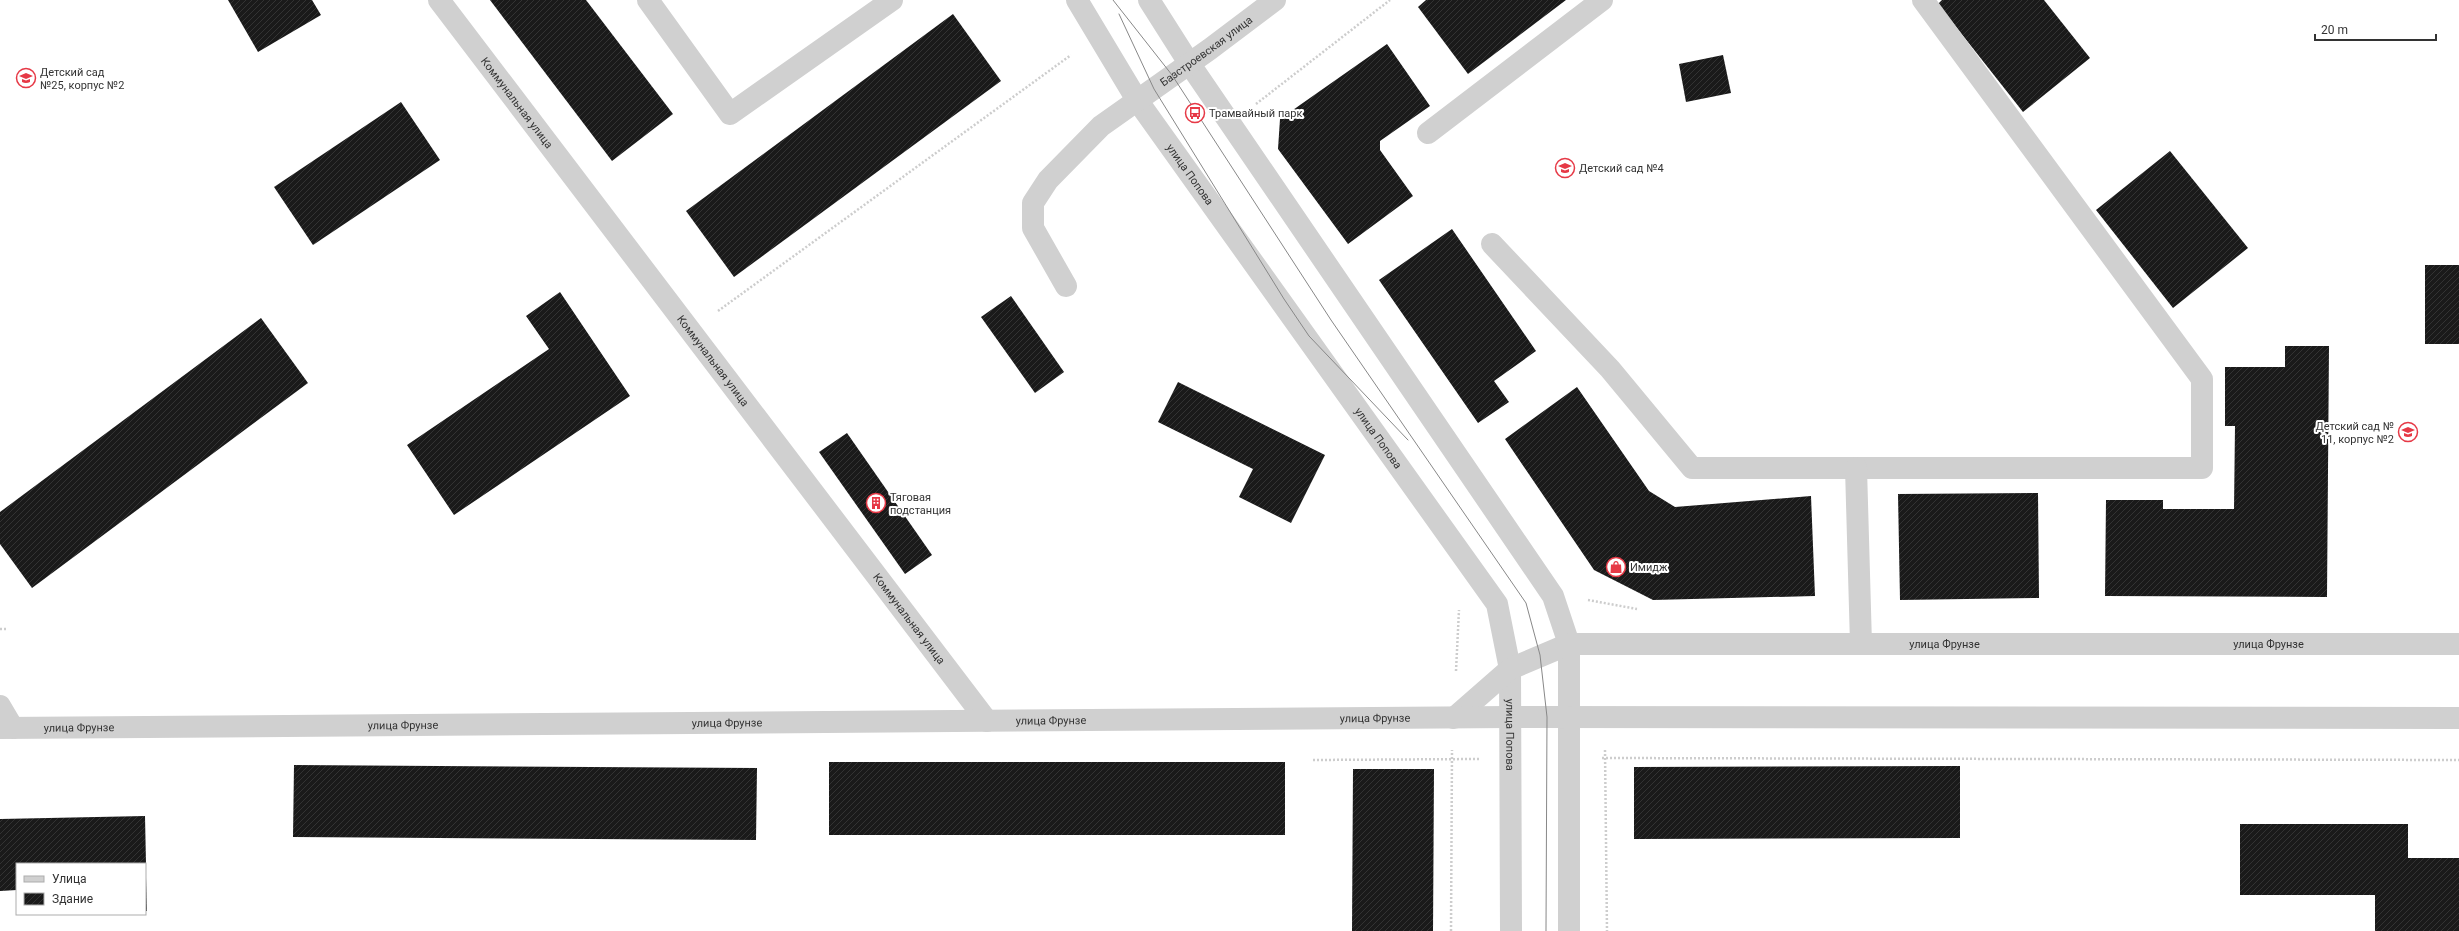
<svg xmlns="http://www.w3.org/2000/svg" width="2459" height="931" font-family="Roboto,sans-serif">
<style>
.building{fill:url(#building-hatch)}
.lines{fill:none;stroke-linecap:round;stroke-linejoin:round}
.path{stroke:#cdcdcd;stroke-width:2.5;stroke-dasharray:2 2;stroke-linecap:butt}
.minor{stroke:#d0d0d0;stroke-width:22}
.tram{stroke:#888;stroke-width:1}
.labels{text-anchor:middle;dominant-baseline:central;stroke-width:4;stroke-linejoin:round;paint-order:stroke}
.street-label{font-size:11px;fill:#333;stroke:#fff}
.poi-label{font-size:11px;fill:#333;stroke:#fff;text-anchor:start}
</style>
<defs>
<pattern id="building-hatch" width="6" height="6" patternUnits="userSpaceOnUse"><rect width="6" height="6" fill="#1a1a1a"/><path d="M-1 1l2-2M0 6l6-6M5 7l2-2" fill="none" stroke="#333"/></pattern>
</defs>
<rect width="100%" height="100%" fill="#fff"/>
<!-- building -->
<g class="building">
<path d="M228 0H312L321 15 258 52Z"/>
<path d="M490 0H586L673 114 612 161Z"/>
<path d="M1426 0H1566L1468 74 1418 7Z"/>
<path d="M1942 0H2044L2090 58 2023 112 1938 4Z"/>
<path d="M953 14 1001 81 734 277 686 211Z"/>
<path d="M1387 44 1430 106 1380 141V150L1413 196 1348 244 1278 149 1280 119Z"/>
<path d="M1723 55 1731 93 1686 102 1679 64Z"/>
<path d="M401 102 440 160 313 245 274 187Z"/>
<path d="M2170 151 2248 248 2173 308 2096 210Z"/>
<path d="M1452 229 1536 351 1494 381 1509 402 1478 423 1379 280Z"/>
<rect x="2425" y="265" width="34" height="79"/>
<path d="M560 292 630 396 454 515 407 445 549 349 526 316Z"/>
<path d="M1011 296 1064 372 1035 393 981 317Z"/>
<path d="M261 318 308 383 32 588 0 544V512Z"/>
<path d="M2285 346H2329L2327 597 2105 596 2106 500H2163V509H2234L2235 426H2225V367H2285Z"/>
<path d="M1178 382 1325 455 1291 523 1239 497 1253 469 1158 422Z"/>
<path d="M1577 387 1649 491 1675 507 1811 496 1815 596 1653 600 1594 570 1505 439Z"/>
<path d="M847 433 932 555 905 574 819 452Z"/>
<path d="M2038 493 2039 598 1900 600 1898 494Z"/>
<rect x="829" y="762" width="456" height="73"/>
<path d="M294 765 757 768 756 840 293 837Z"/>
<path d="M1960 766V838L1634 839V767Z"/>
<path d="M1353 769H1434L1433 931H1352Z"/>
<path d="M145 816 146 864H17V890L0 891V819Z"/>
<path d="M2240 824H2408V858H2459V931H2375V895H2240Z"/>
<path d="M145 877H146L147 911H145Z"/>
</g>
<g class="lines">
<!-- path -->
<g class="path">
<path d="M1256 104 1390 0"/>
<path d="M718 311 1071 55"/>
<path d="M1588 600 1637 609"/>
<path d="M0 629H7"/>
<path d="M1456 671 1459 610"/>
<path d="M1605 750 1607 931"/>
<path d="M1602 758 2459 760"/>
<path d="M1313 760 1479 759"/>
<path d="M1451 931 1452 750"/>
</g>
<!-- minor -->
<g class="minor">
<path id="s1" d="M439 0 987 721"/>
<path d="M648 0 730 114 892 0"/>
<path id="s2" d="M1077 0 1137 100 1497 604 1510 669 1511 931"/>
<path d="M1149 0 1189 63 1553 596 1569 644V931"/>
<path d="M1428 133 1602 0"/>
<path d="M1492 244 1610 369 1692 468H2202V379L1923 0"/>
<path id="s3" d="M1066 286 1033 228V203L1048 180 1101 126 1210 49 1275 0"/>
<path d="M1856 468 1861 644"/>
<path d="M0 706 13 728"/>
<path id="s4" d="M1454 718 1510 669 1569 644H2459"/>
<path id="s5" d="M0 728 1510 717 2459 718"/>
</g>
<!-- tram -->
<g class="tram">
<path d="M1113 0 1172 75 1331 320 1526 603 1540 655 1547 717 1546 931"/>
<path d="M1119 14 1154 89 1284 299 1309 336 1408 440"/>
</g>
</g>
<!-- icons -->
<defs>
<g id="school-ring" transform="scale(1)"><circle r="9.5" fill="#fff" stroke="#e63946" stroke-width="1.5"/><path d="M0-5L7-2L0 1L-7-2ZM-4 1L0 2.5L4 1V4Q0 6-4 4Z" fill="#e63946"/></g>
<g id="bus-ring" transform="scale(1)"><circle r="9.5" fill="#fff" stroke="#e63946" stroke-width="1.5"/><path d="M-5-6H5V4H4V6H2V4H-2V6H-4V4H-5ZM-3.5-4V0h7V-4ZM-3.5 1.2v1.5H-2V1.2ZM2 1.2v1.5H3.5V1.2Z" fill="#e63946"/></g>
<g id="building-ring" transform="scale(1)"><circle r="9.5" fill="#fff" stroke="#e63946" stroke-width="1.5"/><path d="M-4-6H4V6H1V3H-1V6H-4ZM-2.5-4.3h1.7v1.8h-1.7ZM.8-4.3h1.7v1.8H.8ZM-2.5-1h1.7V.8h-1.7ZM.8-1h1.7V.8H.8Z" fill="#e63946"/></g>
<g id="shop-ring" transform="scale(1)"><circle r="9.5" fill="#fff" stroke="#e63946" stroke-width="1.5"/><path d="M-5-2.5h2.3a2.7 3.5 0 0 1 5.4 0H5L5.5 6h-11ZM-1.5-2.5h3a1.5 2.3 0 0 0-3 0Z" fill="#e63946"/></g>
</defs>
<g fill-rule="evenodd">
<use href="#school-ring" x="26" y="78"/>
<use href="#bus-ring" x="1195" y="113"/>
<use href="#school-ring" x="1565" y="168"/>
<use href="#school-ring" x="2408" y="432"/>
<use href="#building-ring" x="876" y="503"/>
<use href="#shop-ring" x="1616" y="567"/>
</g>
<g class="labels">
<!-- street labels -->
<g class="street-label">
<text stroke="none"><textPath href="#s3" startOffset="324">Базстроевская улица</textPath></text>
<text stroke="none"><textPath href="#s1" startOffset="129">Коммунальная улица</textPath></text>
<text stroke="none"><textPath href="#s2" startOffset="208">улица Попова</textPath></text>
<text stroke="none"><textPath href="#s1" startOffset="453">Коммунальная улица</textPath></text>
<text stroke="none"><textPath href="#s2" startOffset="532">улица Попова</textPath></text>
<text stroke="none"><textPath href="#s1" startOffset="777">Коммунальная улица</textPath></text>
<text stroke="none"><textPath href="#s4" startOffset="514">улица Фрунзе</textPath></text>
<text stroke="none"><textPath href="#s4" startOffset="838">улица Фрунзе</textPath></text>
<text stroke="none"><textPath href="#s5" startOffset="1375">улица Фрунзе</textPath></text>
<text stroke="none"><textPath href="#s5" startOffset="1051">улица Фрунзе</textPath></text>
<text stroke="none"><textPath href="#s5" startOffset="727">улица Фрунзе</textPath></text>
<text stroke="none"><textPath href="#s5" startOffset="403">улица Фрунзе</textPath></text>
<text stroke="none"><textPath href="#s5" startOffset="79">улица Фрунзе</textPath></text>
<text stroke="none"><textPath href="#s2" startOffset="868">улица Попова</textPath></text>
</g>
<!-- poi labels -->
<g class="poi-label">
<text x="40" y="72">Детский сад<tspan x="40" dy="13">№25, корпус №2</tspan></text>
<text x="1209" y="113">Трамвайный парк</text>
<text x="1579" y="168">Детский сад №4</text>
<text x="2394" y="426" text-anchor="end">Детский сад №<tspan x="2394" dy="13">11, корпус №2</tspan></text>
<text x="890" y="497">Тяговая<tspan x="890" dy="13">подстанция</tspan></text>
<text x="1630" y="567">Имидж</text>
</g>
</g>
<!-- legend -->
<rect x="16" y="863" width="130" height="52" fill="#ffffff" stroke="#adadad"/>
<rect x="24" y="876" width="20" height="6" fill="#d0d0d0" stroke="#adadad"/>
<text x="52" y="883" font-size="12" fill="#333333">Улица</text>
<rect x="24" y="893" width="20" height="12" fill="url(#building-hatch)" stroke="#adadad"/>
<text x="52" y="903" font-size="12" fill="#333333">Здание</text>
<!-- scale -->
<path d="M2315 34v6h121v-6" fill="none" stroke="#333333" stroke-width="2"/>
<text x="2321" y="34" font-size="12" fill="#333333" stroke="#ffffff" stroke-width="3" paint-order="stroke">20 m</text>
</svg>
